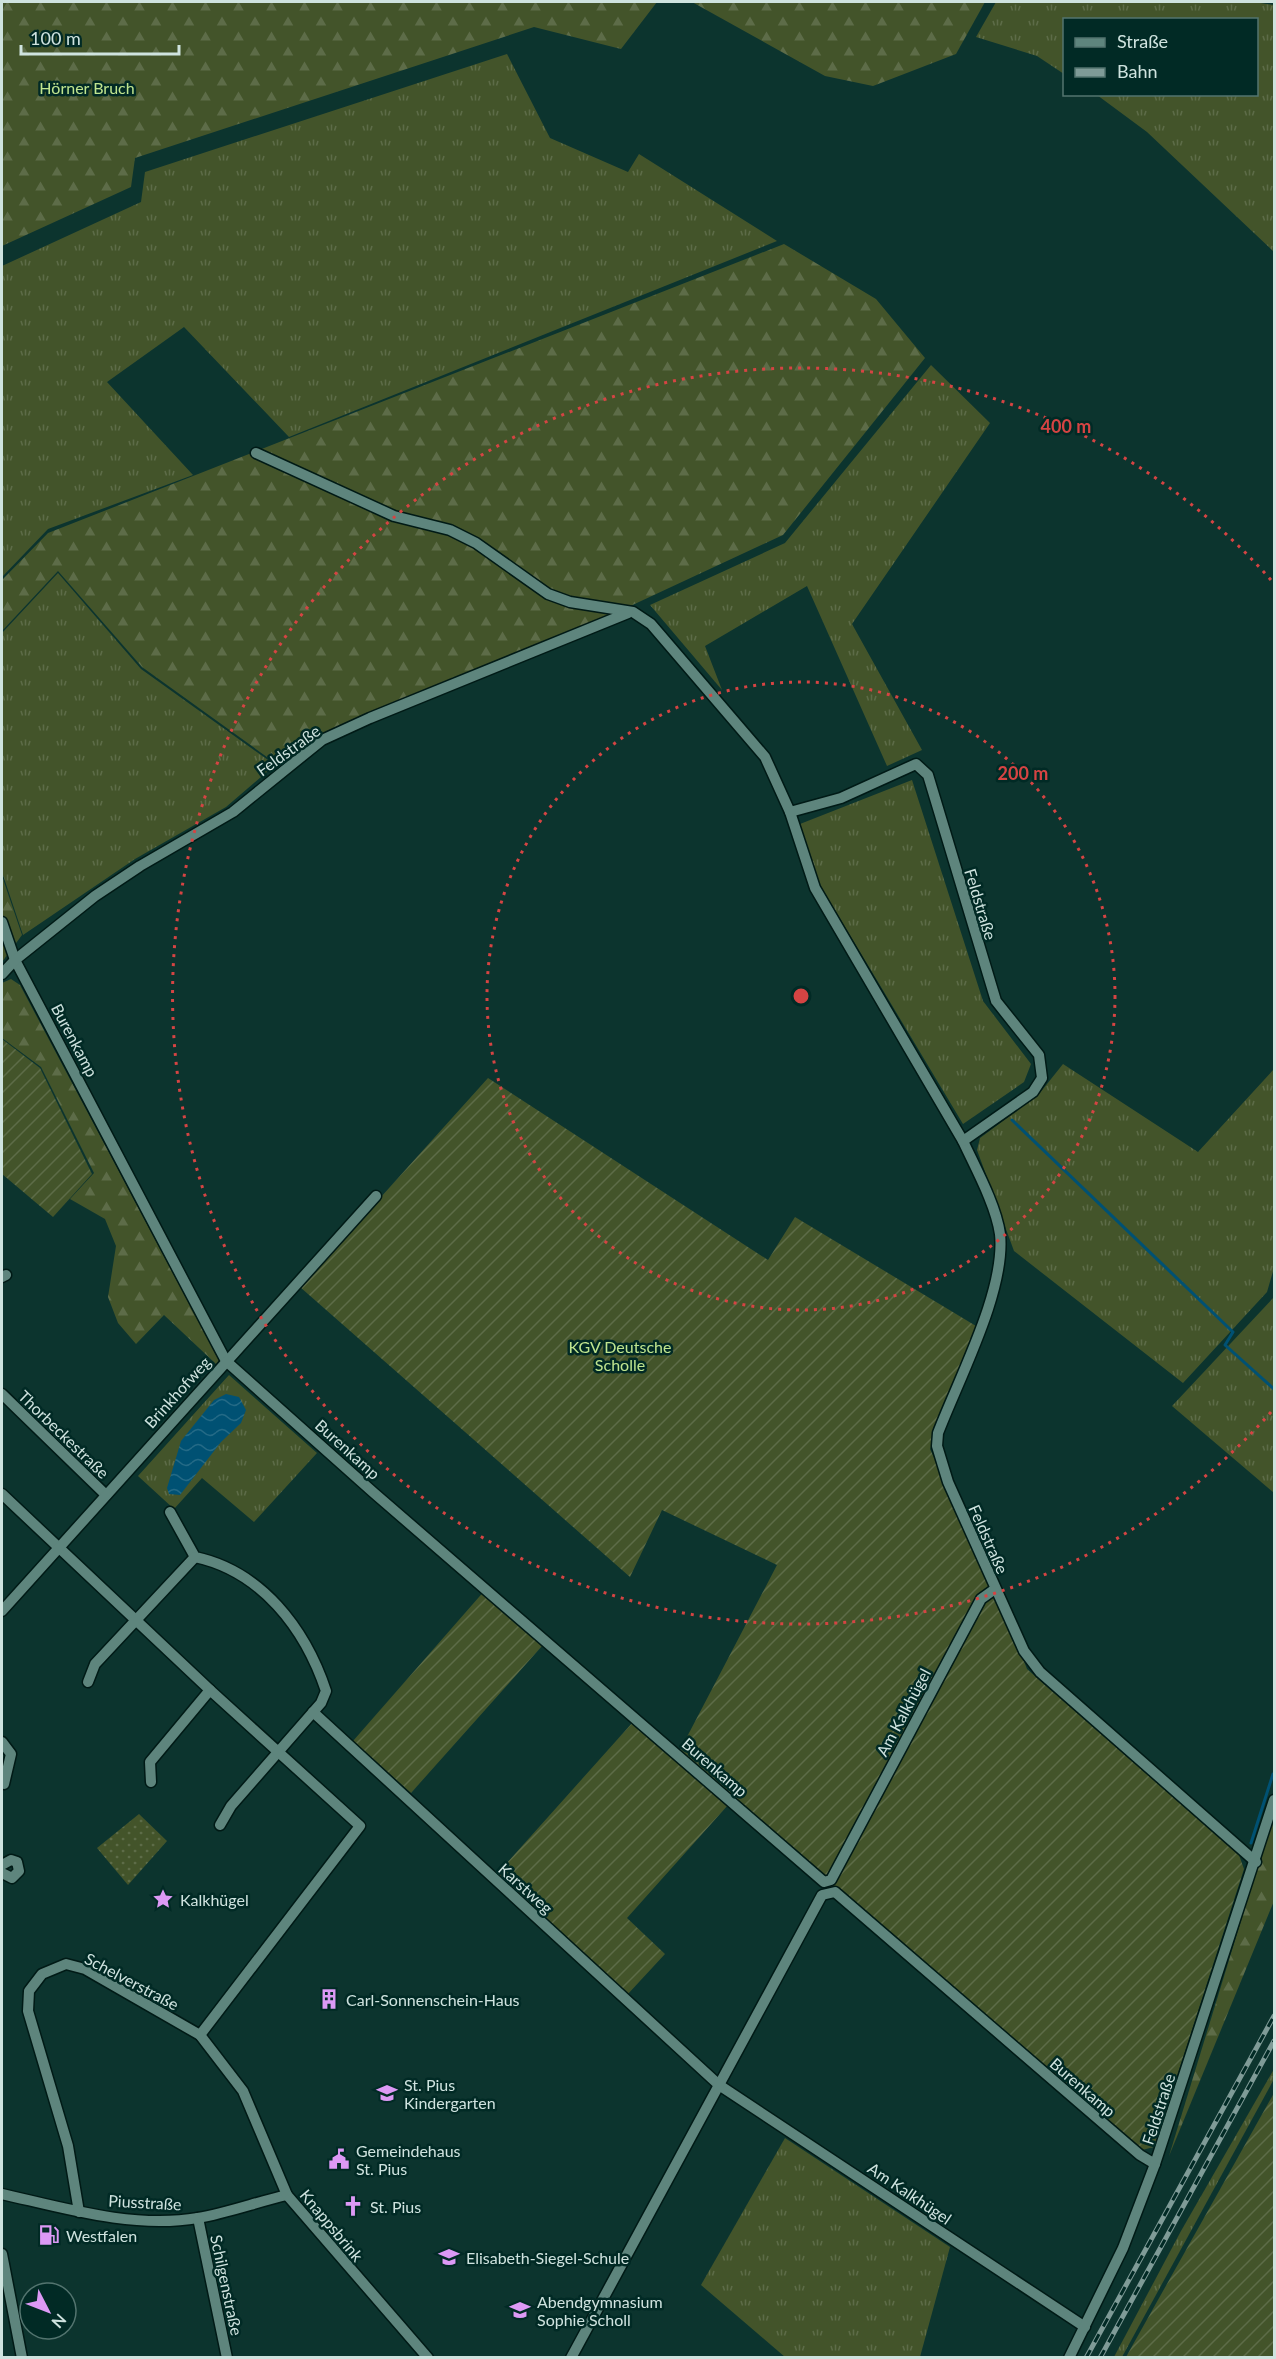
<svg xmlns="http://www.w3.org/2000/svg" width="1276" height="2359" font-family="Lato,sans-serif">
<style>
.grass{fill:url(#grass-tufts)}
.forest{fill:url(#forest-firs)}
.park{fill:url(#park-dots)}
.garden{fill:url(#garden-furrows)}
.water{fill:url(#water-waves)}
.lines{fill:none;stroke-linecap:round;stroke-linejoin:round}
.stream{stroke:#005173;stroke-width:3}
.minor-casing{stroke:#001a16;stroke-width:13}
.minor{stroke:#5e857d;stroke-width:10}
.rail-casing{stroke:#7f9b97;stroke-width:5}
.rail{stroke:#012a25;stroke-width:3;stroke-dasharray:9;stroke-linecap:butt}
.ring{fill:none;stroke:#d54443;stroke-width:3;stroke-dasharray:3 6}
.labels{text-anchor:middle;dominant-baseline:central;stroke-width:5;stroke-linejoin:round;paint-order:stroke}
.park-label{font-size:16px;fill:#c0e58f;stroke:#012a25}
.street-label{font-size:16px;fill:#cfe3df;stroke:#012a25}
.poi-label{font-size:16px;fill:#cfe3df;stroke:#012a25;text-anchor:start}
.centre{fill:#d54443;stroke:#012a25;stroke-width:3}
.ring-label{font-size:18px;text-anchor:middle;font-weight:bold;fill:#d54443;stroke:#012a25;stroke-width:5;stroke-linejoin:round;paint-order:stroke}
</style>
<defs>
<pattern id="grass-tufts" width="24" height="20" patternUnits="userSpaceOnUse" patternTransform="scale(1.5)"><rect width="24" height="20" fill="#43542a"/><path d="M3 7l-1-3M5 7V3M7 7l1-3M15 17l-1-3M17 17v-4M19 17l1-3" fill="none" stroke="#5d6c48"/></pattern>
<pattern id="forest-firs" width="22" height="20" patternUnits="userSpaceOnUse" patternTransform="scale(1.5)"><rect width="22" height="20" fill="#43542a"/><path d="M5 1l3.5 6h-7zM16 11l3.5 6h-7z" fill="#5d6c48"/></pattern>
<pattern id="park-dots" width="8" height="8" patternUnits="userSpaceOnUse" patternTransform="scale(1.5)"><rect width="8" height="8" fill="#43542a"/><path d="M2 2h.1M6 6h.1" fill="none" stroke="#5d6c48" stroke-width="1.8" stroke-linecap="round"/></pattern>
<pattern id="garden-furrows" width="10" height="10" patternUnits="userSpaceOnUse" patternTransform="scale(1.5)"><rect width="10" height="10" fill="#43542a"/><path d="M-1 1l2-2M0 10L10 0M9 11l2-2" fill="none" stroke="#5d6c48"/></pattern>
<pattern id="water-waves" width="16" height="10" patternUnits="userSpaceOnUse" patternTransform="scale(1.5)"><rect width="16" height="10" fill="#005173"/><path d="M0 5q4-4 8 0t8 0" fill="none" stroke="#246a86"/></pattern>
</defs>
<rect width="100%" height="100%" fill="#0c342e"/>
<!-- grass -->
<g class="grass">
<path d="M996 2H1254L1274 5V252L1147 132 1097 95 1256 94V20H1064V74L1037 56 976 37Z"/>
<path d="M507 54 550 138 628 172 639 154 777 241 289 437 184 327 107 382 193 475 48 529 2 577V266L141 202 145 172Z"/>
<path d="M931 365 990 423 852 624 922 750 887 766 807 586 705 646 722 690 650 605 785 543Z"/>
<path d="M58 573 141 669 275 765 226 807 135 859 23 935 2 872V633Z"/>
<path d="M912 780 983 1001 1031 1064 1024 1082 963 1124 820 885 800 824Z"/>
<path d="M1063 1064 1198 1152 1274 1069V1268L1267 1292 1183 1383 1014 1251 977 1150 980 1138 1039 1094Z"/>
<path d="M1274 1297V1493L1172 1406Z"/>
<path d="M229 1375 317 1453 254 1522 202 1478 174 1509 138 1476Z"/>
<path d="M1274 2069V2079L1122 2357H1114L1181 2231Z"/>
<path d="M785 2138 950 2247 920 2357H785L701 2285Z"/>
</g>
<!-- forest -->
<g class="forest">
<path d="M2 2H657L621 49 534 27 135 158 131 187 2 246Z"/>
<path d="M692 2H985L956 54 873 86 825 76Z"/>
<path d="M784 244 876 299 925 358 783 535 611 615 332 738 285 770 142 667 58 571 2 631V580L48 533Z"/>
<path d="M2 876 22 935 2 962Z"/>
<path d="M11 979 20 985 219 1360 216 1364 164 1315 136 1344 118 1323 108 1297 116 1246 105 1219 70 1199 94 1173 41 1067 2 1038V983Z"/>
<path d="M1274 1813V1901L1169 2156Z"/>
</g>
<!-- park -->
<path class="park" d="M139 1814 167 1841 128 1885 97 1848Z"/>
<!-- garden -->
<g class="garden">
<path d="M2 1039 40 1068 92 1174 53 1217 2 1174Z"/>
<path d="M488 1078 768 1260 795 1217 976 1326 930 1449 1002 1604 1027 1669 1239 1855 1244 1869 1154 2147 1142 2150 728 1805 627 1918 665 1954 627 1995 497 1874 633 1722 542 1646 411 1793 353 1741 486 1589 678 1754 777 1565 662 1510 630 1577 300 1287Z"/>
<path d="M1274 2093V2357H1126Z"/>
</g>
<!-- water -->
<path class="water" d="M226 1394 239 1397 246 1410 241 1423 221 1442 180 1495 169 1494 167 1488 181 1441 214 1400Z"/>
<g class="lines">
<!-- stream -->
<g class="stream">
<path d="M1012 1120 1233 1332 1225 1345 1274 1389"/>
<path d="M1251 1843 1273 1774"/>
</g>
<!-- minor casing -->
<g class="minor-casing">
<g id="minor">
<path d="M256 453 394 516 450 530 476 543 548 594 570 602 633 612 651 624 765 757 790 812 815 888 963 1141C975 1167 996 1205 1000 1234 1006 1290 959 1378 938 1433L937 1446 948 1482 1024 1651 1040 1672 1256 1862"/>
<path d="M790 812 841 798 916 764 928 775 996 1001 1039 1055 1042 1078 1033 1092 963 1141"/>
<path d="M2 922 15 960 226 1361 374 1493 824 1882 831 1880 981 1599 995 1589"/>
<path d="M2 974 15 960 95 896 140 866 233 812 322 740 370 718 628 613"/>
<path d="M2 1277 6 1275"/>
<path d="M2 1394 106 1495"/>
<path d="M2 1494 210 1690"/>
<path d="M170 1512 195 1557C261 1571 305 1628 326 1691L321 1703 231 1806 220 1825"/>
<path d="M2 1611 376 1196"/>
<path d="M88 1682 95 1664 195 1557"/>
<path d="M313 1712 719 2085 1085 2327"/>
<path d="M2 1742 11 1754 4 1784"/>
<path d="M151 1782 150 1762 210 1690 360 1826 200 2035"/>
<path d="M2 1865 11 1860 17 1862 19 1871 12 1878 2 1873"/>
<path d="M2 2194C64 2208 133 2229 198 2218 227 2213 257 2202 287 2195"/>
<path d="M79 2212 68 2146 28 2011 29 1991 42 1974 66 1964 85 1969 200 2035 243 2091 287 2195 428 2358"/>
<path d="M198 2218 227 2358"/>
<path d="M2 2254 22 2358"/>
<path d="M571 2358 822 1895 835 1892 1140 2155 1155 2164"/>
<path d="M1069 2358 1123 2248 1155 2164 1274 1800"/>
</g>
</g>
<!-- minor -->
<use href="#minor" class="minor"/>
<!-- rail casing -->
<g class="rail-casing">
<g id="rail">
<path d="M1086 2358 1274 2016"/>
<path d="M1100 2358 1274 2041"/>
</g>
</g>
<!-- rail -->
<use href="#rail" class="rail"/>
</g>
<!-- distance rings -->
<g class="ring">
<circle cx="801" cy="996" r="314"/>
<path d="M1271 1412A628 628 0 1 1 1271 580"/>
</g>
<!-- icons -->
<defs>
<g id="sight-bare" transform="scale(1.62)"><path d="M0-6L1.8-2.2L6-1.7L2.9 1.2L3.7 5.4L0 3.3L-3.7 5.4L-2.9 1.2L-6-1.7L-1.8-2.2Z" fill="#dc99f5" stroke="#012a25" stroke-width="2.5" paint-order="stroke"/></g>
<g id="building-bare" transform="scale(1.62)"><path d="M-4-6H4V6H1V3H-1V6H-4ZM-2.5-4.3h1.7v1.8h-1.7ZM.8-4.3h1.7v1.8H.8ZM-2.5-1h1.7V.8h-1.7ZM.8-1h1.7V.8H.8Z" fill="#dc99f5" stroke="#012a25" stroke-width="2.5" paint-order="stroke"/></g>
<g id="school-bare" transform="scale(1.62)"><path d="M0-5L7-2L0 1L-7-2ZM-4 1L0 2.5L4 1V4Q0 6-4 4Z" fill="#dc99f5" stroke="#012a25" stroke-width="2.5" paint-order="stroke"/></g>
<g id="civic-bare" transform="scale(1.62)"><path d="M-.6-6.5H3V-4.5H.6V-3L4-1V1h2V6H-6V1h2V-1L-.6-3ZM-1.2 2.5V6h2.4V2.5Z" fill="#dc99f5" stroke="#012a25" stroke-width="2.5" paint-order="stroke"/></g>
<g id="church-bare" transform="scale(1.62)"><path d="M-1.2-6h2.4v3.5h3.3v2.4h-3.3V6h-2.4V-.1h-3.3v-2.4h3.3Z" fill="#dc99f5" stroke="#012a25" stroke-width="2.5" paint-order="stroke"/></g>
<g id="fuel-bare" transform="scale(1.62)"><path d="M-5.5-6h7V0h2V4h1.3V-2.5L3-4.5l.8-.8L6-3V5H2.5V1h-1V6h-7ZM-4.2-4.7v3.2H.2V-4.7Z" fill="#dc99f5" stroke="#012a25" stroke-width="2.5" paint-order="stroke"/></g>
</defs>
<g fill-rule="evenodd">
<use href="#sight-bare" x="163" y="1899"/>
<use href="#building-bare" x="329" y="1999"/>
<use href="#school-bare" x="387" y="2093"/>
<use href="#civic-bare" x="339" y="2159"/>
<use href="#church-bare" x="353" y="2206"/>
<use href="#fuel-bare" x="49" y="2235"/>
<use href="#school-bare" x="449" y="2257"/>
<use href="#school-bare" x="520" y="2310"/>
</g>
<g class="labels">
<!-- park labels -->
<g class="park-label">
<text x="87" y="87">Hörner Bruch</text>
<text x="620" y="1346">KGV Deutsche<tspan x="620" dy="18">Scholle</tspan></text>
</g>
<!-- street labels -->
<g class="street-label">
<text transform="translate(288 750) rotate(-36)">Feldstraße</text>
<text transform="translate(981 904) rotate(73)">Feldstraße</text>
<text transform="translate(75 1040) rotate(62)">Burenkamp</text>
<text transform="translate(177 1392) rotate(-48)">Brinkhofweg</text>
<text transform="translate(64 1434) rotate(44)">Thorbeckestraße</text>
<text transform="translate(348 1449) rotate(42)">Burenkamp</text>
<text transform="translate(989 1539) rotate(66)">Feldstraße</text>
<text transform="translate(903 1712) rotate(-62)">Am Kalkhügel</text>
<text transform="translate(715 1767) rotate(41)">Burenkamp</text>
<text transform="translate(526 1888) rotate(42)">Karstweg</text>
<text transform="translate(132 1981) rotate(28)">Schelverstraße</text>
<text transform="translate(1083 2087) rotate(41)">Burenkamp</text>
<text transform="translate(1158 2109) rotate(-72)">Feldstraße</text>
<text transform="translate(910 2193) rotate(34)">Am Kalkhügel</text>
<text transform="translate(145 2202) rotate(3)">Piusstraße</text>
<text transform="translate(332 2225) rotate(50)">Knappsbrink</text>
<text transform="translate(227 2285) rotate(78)">Schilgenstraße</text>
</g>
<!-- poi labels -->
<g class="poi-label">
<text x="180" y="1899">Kalkhügel</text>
<text x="346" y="1999">Carl-Sonnenschein-Haus</text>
<text x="404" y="2084">St. Pius<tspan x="404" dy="18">Kindergarten</tspan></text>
<text x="356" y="2150">Gemeindehaus<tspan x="356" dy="18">St. Pius</tspan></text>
<text x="370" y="2206">St. Pius</text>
<text x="66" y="2235">Westfalen</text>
<text x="466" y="2257">Elisabeth-Siegel-Schule</text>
<text x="537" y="2301">Abendgymnasium<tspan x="537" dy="18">Sophie Scholl</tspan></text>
</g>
</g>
<circle cx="801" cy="996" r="9" class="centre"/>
<g class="ring-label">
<text x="1066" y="433">400 m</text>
<text x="1023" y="780">200 m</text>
</g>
<!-- border -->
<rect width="1276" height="2359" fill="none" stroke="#cfe3df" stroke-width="6"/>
<!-- legend -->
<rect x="1063" y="18" width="195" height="78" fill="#012a25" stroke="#53746f" stroke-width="1.5"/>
<rect x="1075" y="38" width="30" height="9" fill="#5e857d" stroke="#53746f" stroke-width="1.5"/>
<text x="1117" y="48" font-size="18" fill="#cfe3df">Straße</text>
<rect x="1075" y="68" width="30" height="9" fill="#7f9b97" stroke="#53746f" stroke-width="1.5"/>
<text x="1117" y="78" font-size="18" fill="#cfe3df">Bahn</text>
<!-- north arrow -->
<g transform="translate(48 2311) rotate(132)"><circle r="28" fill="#012a25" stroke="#53746f" stroke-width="1.5"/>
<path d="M0-4.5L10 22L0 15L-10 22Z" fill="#dc99f5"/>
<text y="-9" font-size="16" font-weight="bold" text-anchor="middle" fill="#cfe3df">N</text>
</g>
<!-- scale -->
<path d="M21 45v9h158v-9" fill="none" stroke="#cfe3df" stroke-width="3"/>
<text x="30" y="45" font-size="18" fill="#cfe3df" stroke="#012a25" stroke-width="4.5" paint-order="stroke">100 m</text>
</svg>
